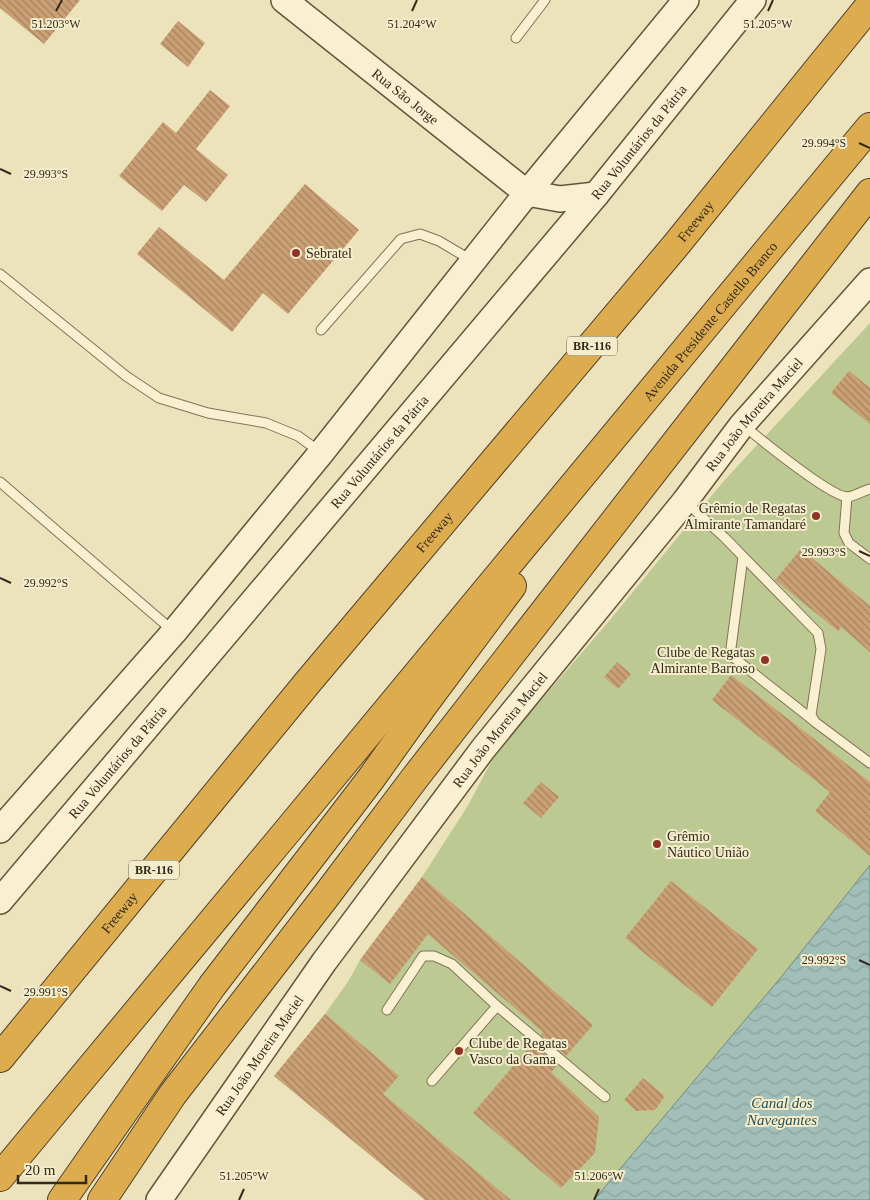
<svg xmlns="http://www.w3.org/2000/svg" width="870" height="1200" font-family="Georgia,serif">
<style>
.pitch{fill:#bdc992}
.water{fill:url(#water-waves);stroke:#698b86}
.building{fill:url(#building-back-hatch)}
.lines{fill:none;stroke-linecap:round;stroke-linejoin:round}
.lane-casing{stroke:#837357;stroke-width:11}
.secondary-casing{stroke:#65543a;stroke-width:28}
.highway-casing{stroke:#51412b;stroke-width:30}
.lane{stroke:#f8f0d0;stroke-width:9}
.secondary{stroke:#f8f0d0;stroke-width:25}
.highway{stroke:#dcac4e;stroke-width:28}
.ticks{fill:none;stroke:#33291b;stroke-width:2}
.poi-dot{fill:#913228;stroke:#f4edcc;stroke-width:2}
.labels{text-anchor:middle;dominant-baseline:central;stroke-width:4;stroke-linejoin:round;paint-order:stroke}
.shield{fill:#f4edcc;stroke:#6d6450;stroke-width:1}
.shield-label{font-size:12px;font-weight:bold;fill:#33291b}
.street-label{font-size:14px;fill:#33291b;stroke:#f4edcc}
.poi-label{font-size:14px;fill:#33291b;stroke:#f4edcc;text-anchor:start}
.water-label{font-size:15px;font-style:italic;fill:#2b5153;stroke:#f4edcc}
.ticks-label{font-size:12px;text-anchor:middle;fill:#33291b;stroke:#f4edcc;stroke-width:4;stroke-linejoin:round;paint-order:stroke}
</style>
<defs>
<pattern id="water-waves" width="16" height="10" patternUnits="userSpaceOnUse" patternTransform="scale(1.25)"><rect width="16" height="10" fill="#a1beb8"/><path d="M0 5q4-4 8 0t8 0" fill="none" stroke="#8ba39e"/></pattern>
<pattern id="building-back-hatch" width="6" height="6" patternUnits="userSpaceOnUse" patternTransform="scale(1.25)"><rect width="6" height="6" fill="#caa074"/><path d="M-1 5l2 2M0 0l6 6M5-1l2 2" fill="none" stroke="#a5825e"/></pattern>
</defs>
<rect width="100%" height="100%" fill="#ece3bd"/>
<!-- pitch -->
<path class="pitch" d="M870 323V865L782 976 594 1200H425L274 1076 325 1014 349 980 360 960 422 877 467 807 497 751 610 620 722 483Z"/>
<!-- water -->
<path class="water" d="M870 865V1200H594L782 976Z"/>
<!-- building -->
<g class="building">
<path d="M0 0H80L44 44 0 8Z"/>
<path d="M178 21 205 43 188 67 160 44Z"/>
<path d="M210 90 230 106 196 149 228 175 206 202 184 185 162 211 119 176 163 122 176 133Z"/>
<path d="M305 184 359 230 288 314 263 293 232 332 137 254 159 227 224 280Z"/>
<path d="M849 371 870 388V424L831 393Z"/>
<path d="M801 549 870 606V652L841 627 838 631 775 580Z"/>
<path d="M617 662 631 674 618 689 604 677Z"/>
<path d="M731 675 870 782V856L815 811 830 792 712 700Z"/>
<path d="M541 782 559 797 541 818 523 803Z"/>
<path d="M422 877 593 1025 566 1056 541 1035 543 1032 428 934 390 984 360 960Z"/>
<path d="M671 881 758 949 712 1007 625 938Z"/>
<path d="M325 1014 399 1076 383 1094 511 1200H425L274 1076Z"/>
<path d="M532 1044 558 1065 551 1072 599 1117 595 1153 561 1188 473 1113Z"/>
<path d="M643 1078 665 1096 655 1110 636 1111 624 1100Z"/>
</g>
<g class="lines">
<!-- lane casing -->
<g class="lane-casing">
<g id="lane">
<path d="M516 38 545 0"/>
<path d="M0 274 126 376 159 398 208 413 266 423 298 436 319 451"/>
<path d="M321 330 401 239 420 234 439 241 471 260"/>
<path d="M744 426C760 439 831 497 848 497 854 496 863 491 870 489"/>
<path d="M0 482 172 630"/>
<path d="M847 497 844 533 849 543 870 559"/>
<path d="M687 503 725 538 818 633 821 649 811 715 815 722 870 763"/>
<path d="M743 557 731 648 733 657 814 721"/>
<path d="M387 1010 423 956H434L452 964 497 1006 605 1097"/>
<path d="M432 1081 497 1006"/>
</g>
</g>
<!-- secondary casing -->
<g class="secondary-casing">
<g id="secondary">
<path id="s1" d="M284 0 527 193 560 199 596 195"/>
<path d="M0 830 174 632 321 453 527 193 686 0"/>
<path id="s2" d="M0 901 596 195 753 0"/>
<path id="s3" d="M159 1200 324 962 483 749 685 501 742 425 870 281"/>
</g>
</g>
<!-- highway casing -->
<g class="highway-casing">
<g id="highway">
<path id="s4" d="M0 1058 308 682 676 245 870 5"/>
<path id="s5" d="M0 1177C290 827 582 478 870 127"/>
<path d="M62 1200 212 986 370 780 422 707 512 586"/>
<path d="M102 1200 173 1094 326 896 414 779 870 193"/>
</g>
</g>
<!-- lane -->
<use href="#lane" class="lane"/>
<!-- secondary -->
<use href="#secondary" class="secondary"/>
<!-- highway -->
<use href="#highway" class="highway"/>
</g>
<!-- ticks -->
<path class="ticks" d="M56 11 62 0M412 11 417 0M768 11 773 0M859 143 870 148M0 169 11 174M859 551 870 556M0 578 11 583M859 960 870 965M0 986 11 991M239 1200 244 1189M594 1200 599 1189"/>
<!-- markers -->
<g class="poi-dot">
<circle cx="296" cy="253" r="5"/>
<circle cx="816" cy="516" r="5"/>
<circle cx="765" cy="660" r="5"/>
<circle cx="657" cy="844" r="5"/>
<circle cx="459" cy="1051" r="5"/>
</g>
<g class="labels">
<!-- shield labels -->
<g class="shield">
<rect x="567" y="336.5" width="50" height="19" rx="4"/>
<rect x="129" y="860.5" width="50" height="19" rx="4"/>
</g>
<g class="shield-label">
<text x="592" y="346">BR-116</text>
<text x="154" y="870">BR-116</text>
</g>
<!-- street labels -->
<g class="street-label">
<text stroke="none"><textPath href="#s1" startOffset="155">Rua São Jorge</textPath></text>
<text stroke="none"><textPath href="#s2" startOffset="992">Rua Voluntários da Pátria</textPath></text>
<text stroke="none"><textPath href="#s4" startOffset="1088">Freeway</textPath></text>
<text stroke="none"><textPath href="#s5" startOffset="1112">Avenida Presidente Castello Branco</textPath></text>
<text stroke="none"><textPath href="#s3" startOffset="986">Rua João Moreira Maciel</textPath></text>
<text stroke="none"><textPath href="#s2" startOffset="588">Rua Voluntários da Pátria</textPath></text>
<text stroke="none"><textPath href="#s4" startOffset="682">Freeway</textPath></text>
<text stroke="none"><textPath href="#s3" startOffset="581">Rua João Moreira Maciel</textPath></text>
<text stroke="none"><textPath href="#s2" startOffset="182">Rua Voluntários da Pátria</textPath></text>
<text stroke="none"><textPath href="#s4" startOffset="188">Freeway</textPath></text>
<text stroke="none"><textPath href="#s3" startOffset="176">Rua João Moreira Maciel</textPath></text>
</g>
<!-- poi labels -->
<g class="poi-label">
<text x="306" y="253">Sebratel</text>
<text x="806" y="508" text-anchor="end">Grêmio de Regatas<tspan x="806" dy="16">Almirante Tamandaré</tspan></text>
<text x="755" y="652" text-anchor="end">Clube de Regatas<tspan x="755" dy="16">Almirante Barroso</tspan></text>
<text x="667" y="836">Grêmio<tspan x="667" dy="16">Náutico União</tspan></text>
<text x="469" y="1043">Clube de Regatas<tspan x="469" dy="16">Vasco da Gama</tspan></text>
</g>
<!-- water labels -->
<g class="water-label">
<text x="782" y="1103">Canal dos<tspan x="782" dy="17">Navegantes</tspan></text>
</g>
</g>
<g class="ticks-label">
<text x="56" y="28">51.203°W</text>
<text x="412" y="28">51.204°W</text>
<text x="768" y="28">51.205°W</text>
<text x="824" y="147">29.994°S</text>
<text x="46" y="178">29.993°S</text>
<text x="824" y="556">29.993°S</text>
<text x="46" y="587">29.992°S</text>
<text x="824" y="964">29.992°S</text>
<text x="46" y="996">29.991°S</text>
<text x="244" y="1180">51.205°W</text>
<text x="599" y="1180">51.206°W</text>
</g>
<!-- scale -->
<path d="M18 1175v8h68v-8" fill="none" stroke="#33291b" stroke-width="2.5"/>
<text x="25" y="1175" font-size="15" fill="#33291b" stroke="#f4edcc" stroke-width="4" paint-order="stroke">20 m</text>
</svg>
